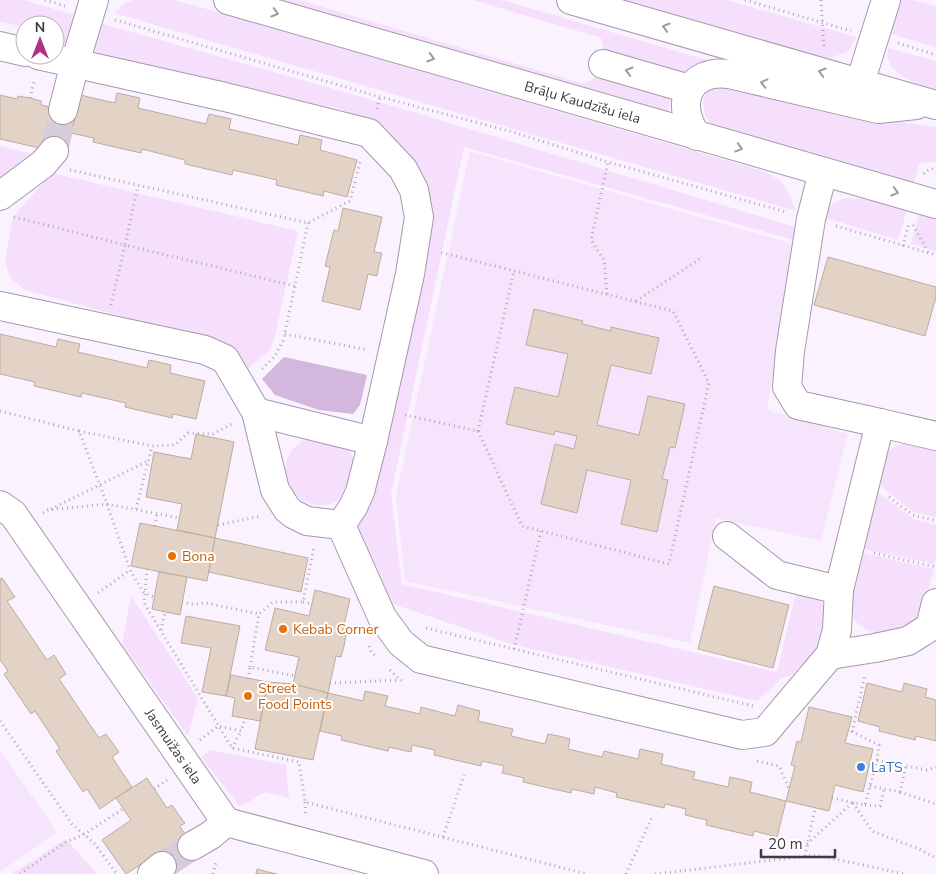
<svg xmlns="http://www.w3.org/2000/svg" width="936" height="874" font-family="'Nunito Sans',sans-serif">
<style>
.built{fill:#f5e4fb}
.green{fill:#f5dffd}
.forest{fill:#d4b7de}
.building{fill:#e3d3c6;stroke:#bcaca0}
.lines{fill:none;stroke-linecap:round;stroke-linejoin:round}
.minor-tunnel{stroke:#d5cdd9;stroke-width:28;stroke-dasharray:28 14;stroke-linecap:butt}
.minor-casing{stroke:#a499a8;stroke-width:30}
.path{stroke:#b0a9b4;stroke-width:3;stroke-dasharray:1 4;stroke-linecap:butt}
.minor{stroke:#fff;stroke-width:28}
.oneway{stroke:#9e9ca0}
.food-dot{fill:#e8710a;stroke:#fff;stroke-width:2}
.shop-dot{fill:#3f7fe0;stroke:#fff;stroke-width:2}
.labels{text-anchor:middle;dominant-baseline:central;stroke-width:4;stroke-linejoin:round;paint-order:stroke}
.street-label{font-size:14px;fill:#3e3a40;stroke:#fff}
.food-label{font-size:14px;fill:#c56008;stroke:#fff;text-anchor:start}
.shop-label{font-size:14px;fill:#366cbe;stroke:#fff;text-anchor:start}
</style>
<rect width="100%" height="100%" fill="#fbf2ff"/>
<!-- built -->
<g class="built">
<path d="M470 151 793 244 767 410 848 434 821 541 716 518 690 643 405 581 396 496Z"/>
<path d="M0 750 57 832 0 872Z"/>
</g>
<!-- green -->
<g class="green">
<path d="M0 0H24L81 17 69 41 55 46V25H25V27L0 22Z"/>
<path d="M134 0H173L200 7 766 172 781 181 789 193 796 211 114 13 125 3Z"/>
<path d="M273 0H299L584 84 604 72 671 91 668 116Z"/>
<path d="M473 0H502L710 61 677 75 605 54 601 38Z"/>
<path d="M616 0H726L857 37 847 52 830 58 812 56Z"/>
<path d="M899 0H912L936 6V47L891 34Z"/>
<path d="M100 23 383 103 802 229 801 242 464 147 391 494 402 584 777 672 796 592 816 597 824 605 826 617 816 650 791 676 783 677 757 701 511 644 390 603 355 532 375 476 433 206 418 176 377 123 334 107 247 93 104 61 91 45Z"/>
<path d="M888 48 936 61V90C919 86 891 76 887 56 887 53 888 50 888 48Z"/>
<path d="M715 83 872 118 936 127V161L919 164 914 183 725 135 712 126 705 115 703 103 706 92Z"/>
<path d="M0 146 32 154C23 163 13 177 0 175Z"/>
<path d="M52 173 298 231 274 340 269 351 242 373 226 345 25 290 12 280 7 269 5 259 13 217Z"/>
<path d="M847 198C868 198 887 205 907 210L898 240 823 217C826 205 836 201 847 198Z"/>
<path d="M919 214 936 219V251L911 244Z"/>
<path d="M312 437C320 439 334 440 342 443 347 446 354 456 354 462 355 465 349 489 347 492 345 496 339 500 335 502 296 519 266 465 301 442 304 440 308 438 312 437Z"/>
<path d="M909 442 936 446V517L915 513 878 484 883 456 894 447Z"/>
<path d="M873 489 914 519 936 525V557L934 564 860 548Z"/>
<path d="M859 552 934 569 922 615 910 629 881 635 868 631 856 622 849 610Z"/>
<path d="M131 596 198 698 188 736 122 644Z"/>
<path d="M211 750 286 765 289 798 265 792 240 807 201 757Z"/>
<path d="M66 839 97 874H12Z"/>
</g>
<!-- forest -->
<path class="forest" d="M284 357 367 375 360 405 353 414 319 410 275 395 262 379Z"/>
<!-- building -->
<g class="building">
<path d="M117 93 140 98 138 108 206 124 209 114 231 119 229 129 298 145 300 135 322 140 320 150 357 160 347 197 324 191 323 196 276 185 277 180 233 170 232 175 185 164V160L142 149 141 153 93 142 94 138 71 133 80 95 115 103Z"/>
<path d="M0 95 17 99 18 96 30 98 41 101V105L76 113 66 154 0 139Z"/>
<path d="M343 208 382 217 374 252 382 253 379 265 377 276 368 274 360 310 322 301 330 267 325 266 334 230 338 231Z"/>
<path d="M828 257 936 287V297L925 336 814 305Z"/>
<path d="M534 309 583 321 582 324 611 331V327L659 338 651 374 611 365 597 425 639 435 648 396 685 404 675 448 670 447 662 479 668 480 657 532 621 524 631 480 587 470 577 513 541 504 555 444 574 449 577 436 555 431 554 435 506 424 515 387 558 397 568 354 526 345Z"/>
<path d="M0 334 56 347 58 339 80 344 78 352 147 368 149 360 171 365 170 373 205 381 196 419 173 414 172 418 125 407 126 403 82 393 81 397 34 386 35 382 0 374Z"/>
<path d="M196 434 234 442 215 538 177 530 182 504 146 497 154 452 191 459Z"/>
<path d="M140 523 215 538 207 581 131 566Z"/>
<path d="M215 538 308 558 301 592 209 572Z"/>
<path d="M159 572 187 577 180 615 152 609Z"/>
<path d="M2 578 15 597 7 601 47 660 54 655 66 674 59 679 99 738 106 734 119 752 112 757 132 787 100 809 87 789 83 792 56 751 60 749 35 711 31 714 4 674 8 671 0 660V579Z"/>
<path d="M714 586 789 605 773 668 698 649Z"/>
<path d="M315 590 350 599 342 634 346 635 344 646 341 657 336 656 328 693 293 684 299 657 265 650 275 608 309 616Z"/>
<path d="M186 616 240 626 226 696 202 692 211 648 181 643Z"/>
<path d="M231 675 268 682 260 721 232 716 235 698 226 696Z"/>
<path d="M268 682 293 684 328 693 313 760 255 749Z"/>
<path d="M867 683 902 692 904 683 927 689 925 697 936 700V741L916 736 915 740 879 731 880 727 858 721Z"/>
<path d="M365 691 388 696 385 706 420 714 421 707 455 716 458 705 480 711 478 721 513 729 511 736 545 744 548 734 559 736 570 739 568 749 602 757 604 751 638 759 640 749 663 754 661 764 695 772 693 779 728 787 730 777 752 782 750 792 786 801 777 837 754 831 753 836 706 825 707 820 685 815 686 809 665 804 664 808 616 797 617 793 595 787 594 794 572 789 571 793 523 782 524 778 502 773 504 766 482 761 481 766 434 755 435 750 412 745 411 752 389 747 388 751 341 740 342 736 320 731 328 693 363 701Z"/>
<path d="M809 707 852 717 845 743 873 749 863 792 835 785 829 811 786 801 795 766 791 765 797 741 801 742Z"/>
<path d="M147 778 167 808 172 805 178 814 185 823 180 826 181 828 200 857 174 874H168L155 855 126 874 102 840 131 820 116 798Z"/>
<path d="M257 869 268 872 277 874H256Z"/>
</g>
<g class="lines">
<!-- minor-tunnel -->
<g class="minor-tunnel">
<path d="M54 151 63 110"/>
<path d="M162 866 192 846"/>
</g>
<!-- minor casing -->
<g class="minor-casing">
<g id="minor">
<path id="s1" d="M228 0 936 204"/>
<path d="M571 0 936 105"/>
<path d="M0 46 25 52"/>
<path d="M38 55 225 97 369 133 403 169 414 190 419 217 410 274 373 441 360 492 353 507 341 525"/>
<path d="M603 64 689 89"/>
<path d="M860 83 886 0"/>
<path d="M63 110 75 63 94 0"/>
<path d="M697 136C674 104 688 69 729 74L878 109 916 105"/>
<path d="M823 172 811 219 790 351 787 387 798 405 880 423"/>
<path d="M0 196 43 164 54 151"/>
<path d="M0 306 205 350 225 359 256 412 275 490 287 509 293 514 307 521 341 525 382 617 401 643 421 659 742 735 765 732 830 655 837 630 839 590 880 423 936 436"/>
<path d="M256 412 373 441"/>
<path id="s2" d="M0 505 13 514 226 822 424 874"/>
<path d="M727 536 777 575 839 590"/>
<path d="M830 655 875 648 908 641 930 627 936 603"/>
<path d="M192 846 211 835 226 822"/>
<path d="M152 874 162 866"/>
</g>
</g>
<!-- path -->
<g class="path">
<path d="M45 0 65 6"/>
<path d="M745 0 851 31"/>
<path d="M821 0 824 47"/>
<path d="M115 20 380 97 513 132 608 162 786 212"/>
<path d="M898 43 936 55"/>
<path d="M30 98 34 82"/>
<path d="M377 109 380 97"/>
<path d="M70 170 308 223 350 201 360 162"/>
<path d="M924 174 926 171 936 168"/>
<path d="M14 217 125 245 138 186"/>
<path d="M913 225 928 252"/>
<path d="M836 226 936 255"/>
<path d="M903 246 909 222"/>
<path d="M607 294 604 260 591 240 608 162"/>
<path d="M636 301 703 257"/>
<path d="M111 305 125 245 295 286 308 223"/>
<path d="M285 334 368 350"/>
<path d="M262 369 275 356 283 341 295 286"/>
<path d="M0 411 79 431 107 504 130 570 144 593 154 597"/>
<path d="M405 415 478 431 522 526 669 564 709 383 673 311 439 252"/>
<path d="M79 431 152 446 175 445 188 433 213 434 232 424"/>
<path d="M478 431 514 271"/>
<path d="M889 497 913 515 936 521"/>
<path d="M51 509 148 461"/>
<path d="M136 509 152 446"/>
<path d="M43 513 48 510 107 504 180 518"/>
<path d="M218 525 261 516"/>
<path d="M155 526 157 513"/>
<path d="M874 553 936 567"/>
<path d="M147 569 144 603 232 748 299 762 305 802 587 874"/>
<path d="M98 593 130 570"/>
<path d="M182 602 192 604 206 603 259 614"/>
<path d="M303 602 312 604"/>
<path d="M426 628 753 706"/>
<path d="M161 630 165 612"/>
<path d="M369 646 371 652 377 657"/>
<path d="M514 649 541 531"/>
<path d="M250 667 259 614 273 602H303L314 547"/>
<path d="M390 670 400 680 405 681"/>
<path d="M248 679 250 667 295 676"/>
<path d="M330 683 400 680"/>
<path d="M0 721 72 824 94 843 117 874"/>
<path d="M852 732 865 675"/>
<path d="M200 740 218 726 241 731 245 718"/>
<path d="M232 748 241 731"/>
<path d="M877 760 927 770 936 767"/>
<path d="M757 761 779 766 789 788"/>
<path d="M870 786 900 792 906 766"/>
<path d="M154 789 167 780"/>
<path d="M900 792 936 804"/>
<path d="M832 798 865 805 877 760 879 745 849 730"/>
<path d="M305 802 306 817"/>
<path d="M853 803 872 831 919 849 936 858"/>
<path d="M865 805 880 806 884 789"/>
<path d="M443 837 464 775"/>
<path d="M807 844 852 803"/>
<path d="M805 856 815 808"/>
<path d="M20 874 66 842 83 835 123 809"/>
<path d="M213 874 216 862"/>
<path d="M626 874 652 817"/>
<path d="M655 874 816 855 905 874"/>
</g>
<!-- minor -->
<use href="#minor" class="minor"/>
</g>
<!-- one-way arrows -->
<defs><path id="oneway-chevron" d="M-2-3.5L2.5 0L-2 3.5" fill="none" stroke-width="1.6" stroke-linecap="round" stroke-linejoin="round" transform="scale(1.25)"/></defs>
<g class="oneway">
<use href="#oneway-chevron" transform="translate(275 13) rotate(16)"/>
<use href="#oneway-chevron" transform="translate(666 27) rotate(-164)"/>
<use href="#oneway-chevron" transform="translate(431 58) rotate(16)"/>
<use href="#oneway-chevron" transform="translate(629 71) rotate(-164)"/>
<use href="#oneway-chevron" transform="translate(822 72) rotate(-164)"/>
<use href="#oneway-chevron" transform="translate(764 83) rotate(-167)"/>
<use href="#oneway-chevron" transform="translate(739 148) rotate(16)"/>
<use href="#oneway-chevron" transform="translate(895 192) rotate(16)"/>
</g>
<!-- markers -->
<g class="food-dot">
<circle cx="172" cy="556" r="5"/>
<circle cx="283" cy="629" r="5"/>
<circle cx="248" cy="696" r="5"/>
</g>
<circle class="shop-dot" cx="861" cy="767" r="5"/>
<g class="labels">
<!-- street labels -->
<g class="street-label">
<text stroke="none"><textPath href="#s1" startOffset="369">Brāļu Kaudzīšu iela</textPath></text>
<text stroke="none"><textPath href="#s2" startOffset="298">Jasmuižas iela</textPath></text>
</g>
<!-- food labels -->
<g class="food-label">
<text x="182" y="556">Bona</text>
<text x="293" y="629">Kebab Corner</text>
<text x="258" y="688">Street<tspan x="258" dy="16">Food Points</tspan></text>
</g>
<!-- shop labels -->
<g class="shop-label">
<text x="871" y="767">LaTS</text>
</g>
</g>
<!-- north arrow -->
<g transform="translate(40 40)"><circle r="24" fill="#ffffff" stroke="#b2b0b3"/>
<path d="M0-4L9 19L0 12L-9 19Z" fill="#af3383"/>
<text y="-8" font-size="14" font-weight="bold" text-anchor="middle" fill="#3e3a40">N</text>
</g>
<!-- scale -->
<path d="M761 849v8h74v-8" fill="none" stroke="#3e3a40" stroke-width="2.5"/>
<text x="768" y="849" font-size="15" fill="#3e3a40" stroke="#ffffff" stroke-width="4" paint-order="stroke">20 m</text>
</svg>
